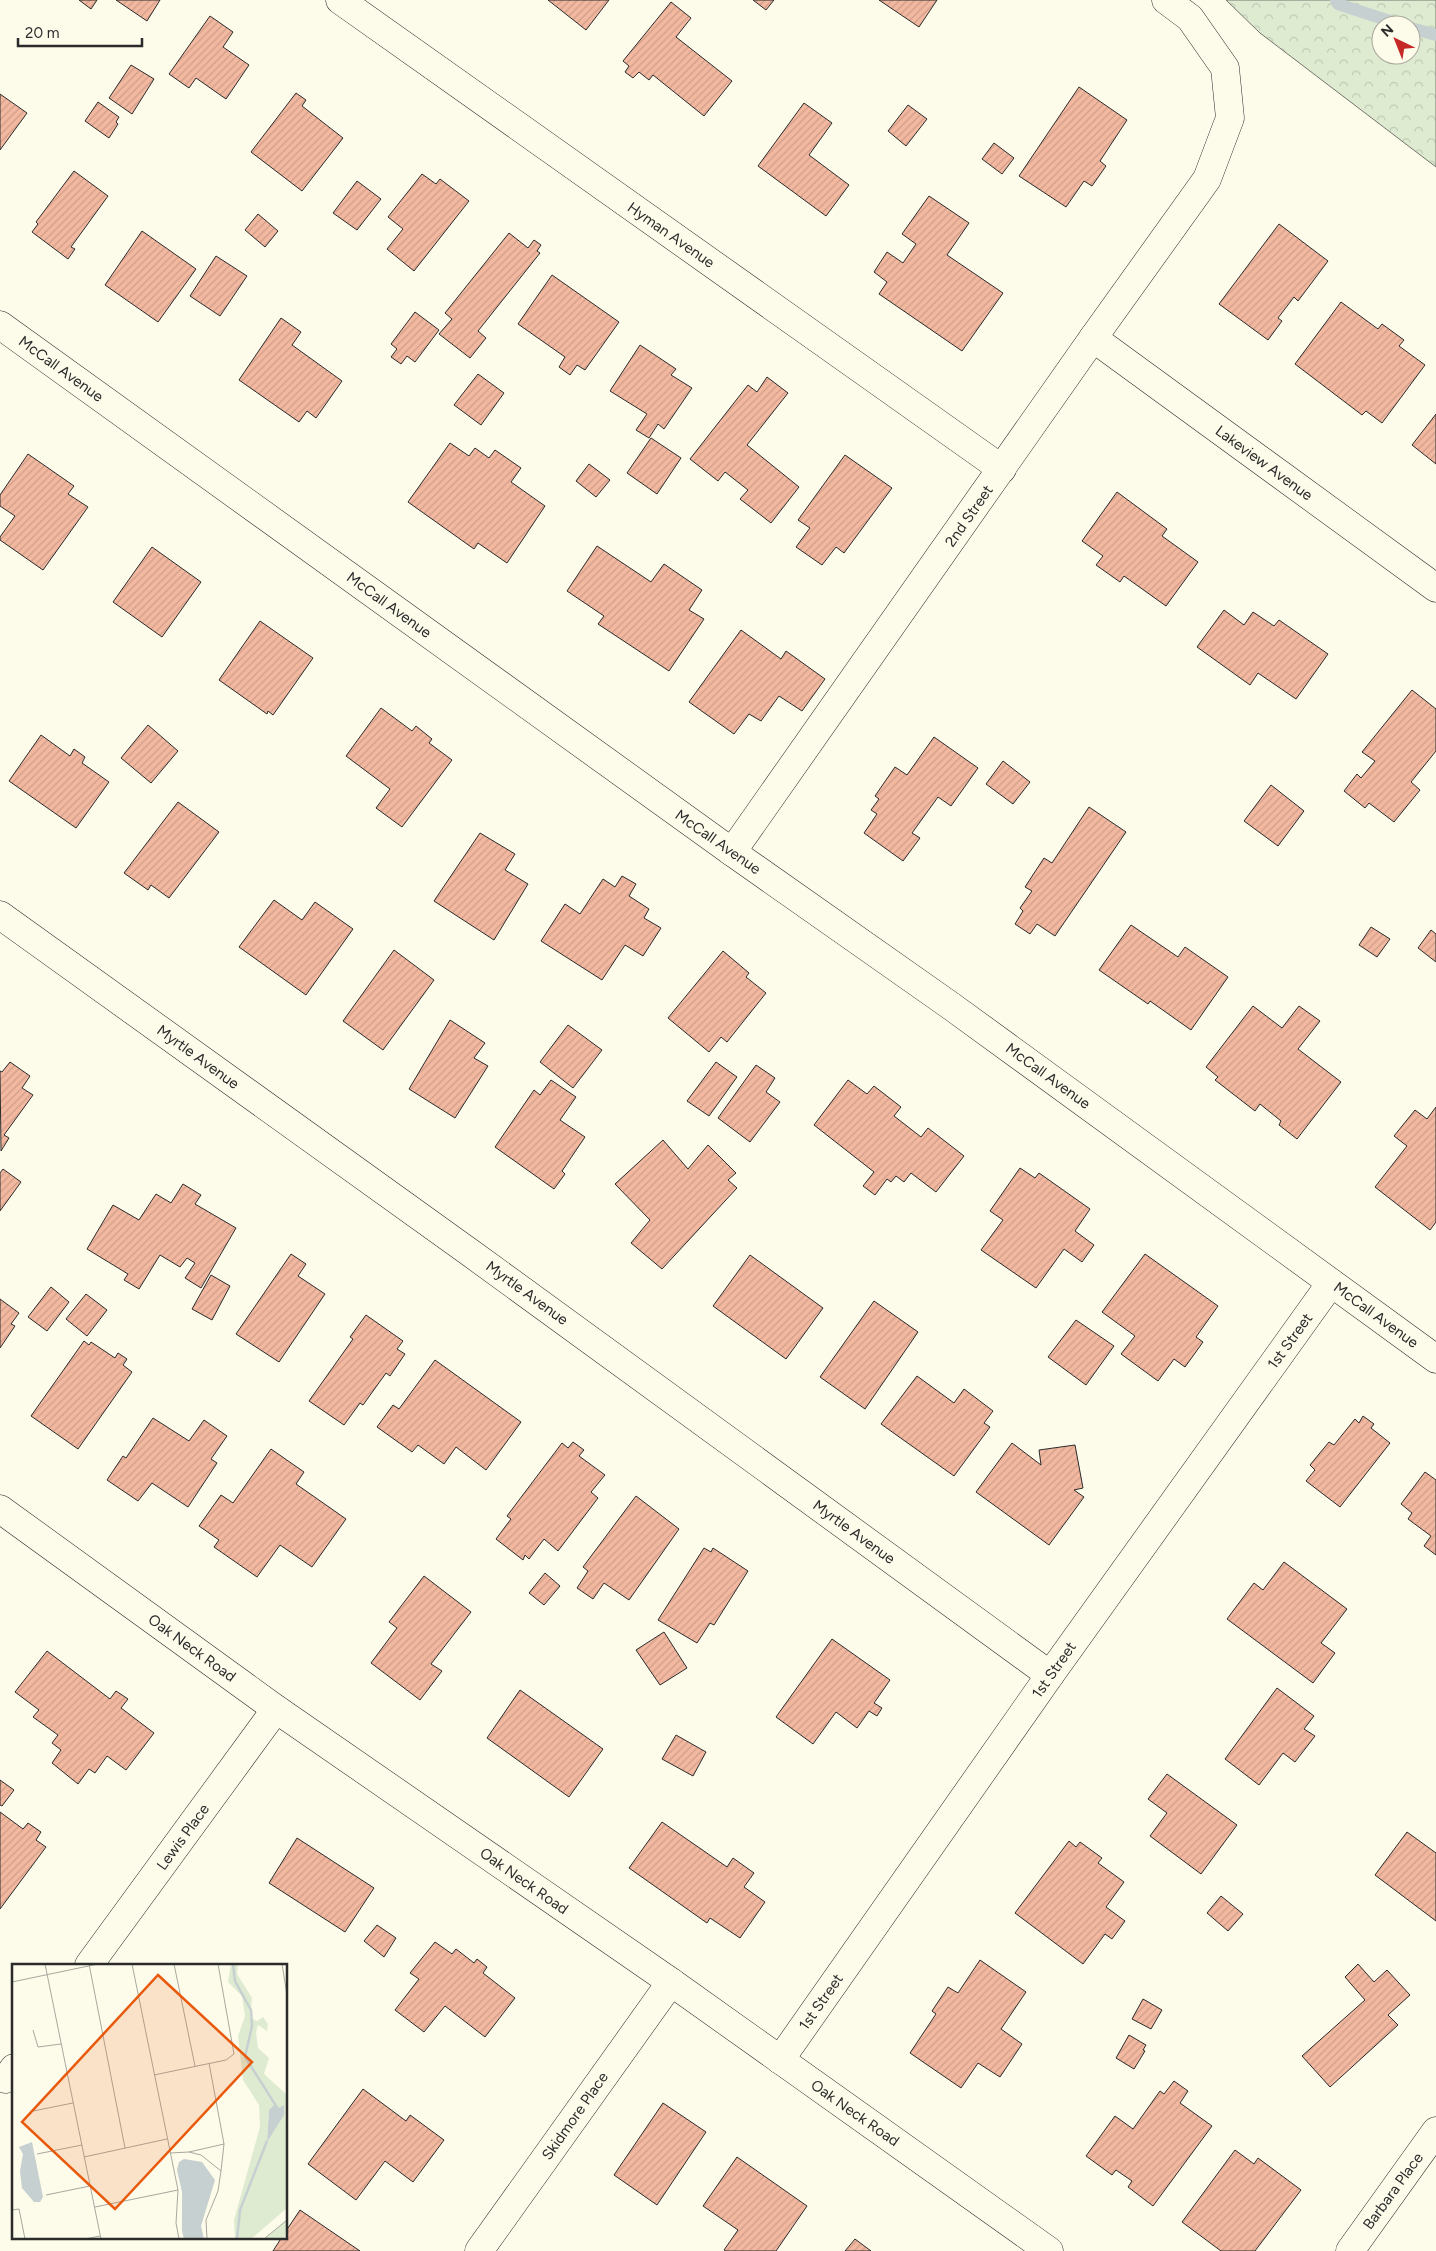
<svg xmlns="http://www.w3.org/2000/svg" width="1436" height="2251" font-family="Figtree,sans-serif">
<style>
.forest{fill:url(#forest-crowns);stroke:#74746e;fill-rule:evenodd}
.lines{fill:none;stroke-linecap:round;stroke-linejoin:round}
.stream{stroke:#c7d0d0;stroke-width:12}
.building{fill:url(#building-hatch);stroke:#2b2b2b}
.street-casing{stroke:#2b2b2b;stroke-width:29}
.street{stroke:#fdfbea;stroke-width:28}
.labels{text-anchor:middle;dominant-baseline:central;stroke-width:4;stroke-linejoin:round;paint-order:stroke}
.street-label{font-size:15px;fill:#2b2b2b;stroke:#fdfbea}
.inset-river{fill:none;stroke:#c7d0d0;stroke-width:2.5}
.inset-road{fill:none;stroke:#a9a89e;stroke-width:1}
.view{fill:#e8590c;fill-opacity:0.15;stroke:#e8590c;stroke-width:2.5}
.inset-edge{fill:none;stroke:#2b2b2b;stroke-width:2.5}
</style>
<defs>
<pattern id="forest-crowns" width="20" height="18" patternUnits="userSpaceOnUse" patternTransform="scale(1.25)"><rect width="20" height="18" fill="#deebd1"/><path d="M2 6a3 3 0 1 1 6 0M12 15a3 3 0 1 1 6 0" fill="none" stroke="#bfcab4"/></pattern>
<pattern id="building-hatch" width="6" height="6" patternUnits="userSpaceOnUse" patternTransform="scale(1.25)"><rect width="6" height="6" fill="#f2b8a0"/><path d="M-1 1l2-2M0 6l6-6M5 7l2-2" fill="none" stroke="#d09e8a"/></pattern>
</defs>
<rect width="100%" height="100%" fill="#fdfbea"/>
<!-- forest -->
<path class="forest" d="M1226 0H1436V167L1260 33ZM1381 25H1411V55H1381Z"/>
<g class="lines">
<!-- stream -->
<g class="stream">
<path d="M1336 0 1338 4 1402 25"/>
<path d="M1411 28 1436 35"/>
</g>
</g>
<!-- building -->
<g class="building">
<path d="M79 0H97L91 9Z"/>
<path d="M116 0H160L147 21Z"/>
<path d="M548 0H609L586 30Z"/>
<path d="M753 0H774L766 10Z"/>
<path d="M879 0H937L919 27Z"/>
<path d="M671 2 691 18 676 37 732 81 704 116 653 75 649 80 639 72 633 78 625 72 629 66 623 61Z"/>
<path d="M210 16 233 32 223 47 249 65 226 99 196 78 189 88 169 74Z"/>
<path d="M131 65 154 79 132 114 109 98Z"/>
<path d="M1079 87 1127 120 1100 161 1106 166 1092 186 1084 181 1066 207 1019 176Z"/>
<path d="M296 93 306 100 302 106 343 138 302 191 251 152Z"/>
<path d="M0 94 27 113 0 150Z"/>
<path d="M98 102 119 117 116 122 118 124 109 138 85 121Z"/>
<path d="M804 103 832 123 809 155 849 185 826 216 758 166Z"/>
<path d="M908 105 927 119 906 146 888 131Z"/>
<path d="M994 143 1014 158 1002 174 982 159Z"/>
<path d="M74 171 108 196 71 247 75 249 68 259 32 232 38 224 36 222Z"/>
<path d="M422 174 436 184 440 179 469 201 414 271 387 249 403 229 388 217Z"/>
<path d="M357 181 381 199 357 230 333 213Z"/>
<path d="M929 196 969 223 947 255 1003 293 962 351 879 294 887 282 874 272 887 252 903 263 916 244 902 234Z"/>
<path d="M258 214 278 231 265 247 245 230Z"/>
<path d="M1279 224 1328 261 1298 301 1294 297 1278 318 1282 321 1268 340 1219 304Z"/>
<path d="M142 231 196 269 158 322 105 285Z"/>
<path d="M509 233 528 248 534 240 541 245 537 251 540 253 478 331 486 338 470 358 439 334 452 319 445 313Z"/>
<path d="M216 256 247 276 220 316 190 296Z"/>
<path d="M552 275 619 322 585 370 577 365 570 375 559 367 565 357 518 324Z"/>
<path d="M1341 302 1378 329 1382 324 1404 340 1399 346 1425 365 1382 423 1366 411 1362 415 1295 364Z"/>
<path d="M415 312 439 330 415 362 407 356 401 364 391 357 397 349 391 344Z"/>
<path d="M281 318 301 332 292 345 342 381 316 418 307 411 299 422 239 380Z"/>
<path d="M640 345 676 369 671 375 692 388 664 429 658 424 649 438 636 430 647 414 610 391Z"/>
<path d="M478 374 504 393 481 425 454 405Z"/>
<path d="M767 377 788 393 747 445 799 487 771 523 740 499 748 490 725 472 718 481 690 459 748 385 757 392Z"/>
<path d="M1436 414V464L1412 445Z"/>
<path d="M651 438 681 458 657 494 627 473Z"/>
<path d="M450 443 469 456 475 448 489 458 495 450 521 468 511 482 545 506 507 563 478 543 474 549 408 502Z"/>
<path d="M28 454 74 486 68 494 88 507 43 570 0 540V537L15 516 0 506V495Z"/>
<path d="M845 455 892 488 844 553 836 547 822 565 796 547 810 528 798 520Z"/>
<path d="M589 464 610 480 596 497 576 481Z"/>
<path d="M1117 492 1167 529 1162 536 1198 562 1166 606 1124 576 1120 582 1096 565 1103 556 1082 541Z"/>
<path d="M597 546 651 582 664 564 702 590 689 610 704 619 669 671 598 624 604 616 567 591Z"/>
<path d="M152 547 201 582 162 637 113 602Z"/>
<path d="M1224 610 1244 625 1253 612 1274 626 1279 620 1328 654 1296 699 1258 673 1250 685 1197 647Z"/>
<path d="M260 621 313 658 273 715 268 711 267 714 219 680Z"/>
<path d="M741 630 781 659 786 651 825 679 802 711 779 696 761 721 749 714 734 734 689 702Z"/>
<path d="M1412 690 1436 709V751L1411 782 1420 790 1394 822 1369 803 1365 808 1344 791 1357 774 1361 778 1375 761 1362 752Z"/>
<path d="M381 708 412 731 416 726 432 739 429 743 452 760 402 827 376 808 390 789 346 756Z"/>
<path d="M148 725 178 751 151 783 121 758Z"/>
<path d="M41 735 70 756 74 749 85 757 82 763 109 782 76 828 9 781Z"/>
<path d="M934 737 978 768 951 806 938 797 912 833 920 838 903 861 864 833 877 814 871 810 879 799 875 796 895 767 907 775Z"/>
<path d="M1003 761 1030 782 1013 804 986 784Z"/>
<path d="M1271 785 1304 811 1278 846 1244 821Z"/>
<path d="M178 802 219 832 169 898 151 885 148 890 124 873Z"/>
<path d="M1089 807 1126 832 1055 936 1037 924 1030 934 1015 924 1023 911 1020 908 1032 891 1025 887 1044 858 1052 863Z"/>
<path d="M480 833 515 854 505 870 528 884 494 940 434 901Z"/>
<path d="M622 876 636 884 629 896 649 909 644 918 661 928 643 956 625 945 602 980 541 941 565 904 580 914 603 879 615 887Z"/>
<path d="M274 900 302 920 315 902 353 929 306 995 239 947Z"/>
<path d="M1131 925 1178 957 1185 947 1228 977 1191 1030 1150 1001 1148 1004 1099 970Z"/>
<path d="M1371 927 1390 939 1377 957 1359 945Z"/>
<path d="M1431 930 1436 934V962L1418 948Z"/>
<path d="M394 950 434 980 383 1050 343 1021Z"/>
<path d="M723 951 749 973 746 977 766 993 727 1042 721 1037 709 1052 668 1018Z"/>
<path d="M1253 1006 1282 1028 1299 1006 1320 1021 1298 1049 1341 1082 1297 1139 1279 1125 1281 1121 1260 1104 1255 1111 1215 1080 1218 1077 1206 1067Z"/>
<path d="M450 1020 485 1043 474 1058 488 1066 455 1118 409 1089Z"/>
<path d="M568 1025 602 1050 573 1088 540 1062Z"/>
<path d="M10 1062 30 1076 22 1088 33 1095 4 1135 9 1138 1 1151 0 1071 2 1072Z"/>
<path d="M716 1062 737 1077 709 1116 687 1101Z"/>
<path d="M756 1065 775 1078 766 1092 780 1102 750 1142 718 1118Z"/>
<path d="M551 1080 576 1097 560 1120 585 1137 562 1171 565 1174 554 1189 495 1147 534 1090 540 1095Z"/>
<path d="M848 1080 867 1094 874 1086 901 1107 894 1116 921 1137 928 1128 964 1156 936 1192 911 1173 904 1182 896 1176 891 1182 887 1179 875 1195 863 1186 874 1172 814 1125Z"/>
<path d="M1436 1107V1222L1430 1230 1375 1187 1407 1146 1394 1136 1415 1110 1427 1119Z"/>
<path d="M663 1140 688 1169 708 1145 736 1173 728 1180 737 1188 662 1269 631 1243 650 1220 615 1184Z"/>
<path d="M1020 1168 1035 1178 1039 1173 1090 1209 1075 1231 1094 1245 1082 1262 1064 1249 1036 1288 981 1250 1003 1220 990 1211Z"/>
<path d="M3 1169 21 1182 0 1211V1173Z"/>
<path d="M183 1184 201 1195 195 1204 236 1228 201 1288 185 1278 195 1263 187 1258 180 1267 160 1255 139 1289 124 1280 128 1274 87 1249 113 1205 139 1220 156 1194 171 1203Z"/>
<path d="M291 1254 306 1264 298 1276 325 1294 279 1362 236 1334Z"/>
<path d="M1145 1254 1218 1306 1196 1337 1203 1342 1185 1367 1174 1359 1158 1381 1121 1354 1135 1336 1102 1312Z"/>
<path d="M750 1255 823 1308 786 1359 713 1306Z"/>
<path d="M211 1275 230 1286 212 1320 192 1309Z"/>
<path d="M51 1287 69 1302 47 1331 28 1317Z"/>
<path d="M86 1294 107 1310 87 1336 66 1319Z"/>
<path d="M0 1299 19 1313 11 1324 15 1326 0 1348Z"/>
<path d="M874 1301 918 1332 865 1409 820 1377Z"/>
<path d="M366 1315 403 1341 397 1349 405 1354 390 1376 386 1373 363 1405 360 1403 344 1425 309 1401 353 1339 350 1337Z"/>
<path d="M1076 1320 1114 1346 1086 1385 1048 1357Z"/>
<path d="M84 1341 89 1345 91 1342 115 1358 118 1353 127 1359 123 1365 132 1372 78 1449 31 1416Z"/>
<path d="M435 1360 521 1422 486 1470 456 1447 444 1464 418 1445 412 1452 377 1427 393 1405 399 1409Z"/>
<path d="M917 1376 954 1403 964 1389 993 1411 984 1423 990 1427 954 1476 881 1424Z"/>
<path d="M1363 1416 1374 1424 1371 1428 1390 1443 1340 1507 1306 1481 1315 1470 1310 1465 1329 1442 1334 1445 1355 1419 1359 1423Z"/>
<path d="M153 1418 189 1441 204 1420 227 1436 211 1459 217 1463 188 1507 152 1483 138 1501 107 1480 123 1456 126 1458Z"/>
<path d="M573 1442 584 1450 579 1456 605 1475 591 1492 598 1498 558 1551 544 1539 529 1559 525 1555 523 1560 496 1539 511 1519 507 1516 562 1443 568 1448Z"/>
<path d="M1012 1443 1041 1465 1039 1450 1075 1445 1083 1488 1074 1490 1084 1497 1049 1545 976 1492Z"/>
<path d="M271 1449 304 1472 296 1484 346 1519 312 1567 280 1545 257 1577 214 1547 219 1540 199 1526 221 1495 233 1503Z"/>
<path d="M1425 1472 1436 1480V1555L1424 1546 1431 1536 1408 1519 1412 1513 1401 1504Z"/>
<path d="M636 1496 679 1529 629 1600 604 1583 593 1599 577 1588 588 1571 583 1567Z"/>
<path d="M704 1548 711 1552 713 1548 748 1571 714 1625 710 1623 697 1643 658 1620Z"/>
<path d="M1284 1562 1347 1609 1321 1643 1335 1653 1313 1683 1227 1619 1254 1583 1263 1590Z"/>
<path d="M545 1573 560 1586 544 1605 529 1593Z"/>
<path d="M424 1576 471 1612 431 1664 442 1671 420 1700 371 1663 397 1628 389 1622Z"/>
<path d="M664 1632 687 1668 660 1685 636 1650Z"/>
<path d="M832 1639 890 1680 874 1703 882 1708 877 1716 869 1711 857 1728 836 1712 813 1744 776 1717Z"/>
<path d="M47 1651 110 1699 116 1691 128 1699 121 1708 154 1733 126 1770 107 1756 95 1773 89 1769 78 1784 52 1763 61 1750 52 1743 58 1735 33 1717 39 1710 15 1692Z"/>
<path d="M1277 1688 1314 1716 1304 1729 1315 1736 1295 1762 1283 1753 1259 1785 1225 1759Z"/>
<path d="M520 1690 603 1749 569 1797 487 1738Z"/>
<path d="M676 1735 706 1752 693 1776 662 1759Z"/>
<path d="M1167 1774 1237 1825 1201 1874 1150 1836 1167 1813 1148 1799Z"/>
<path d="M0 1780 14 1790 2 1806 0 1805Z"/>
<path d="M0 1812 23 1829 28 1823 41 1832 36 1840 46 1847 0 1909Z"/>
<path d="M662 1822 727 1867 733 1858 754 1873 744 1887 765 1902 740 1938 710 1918 707 1923 629 1868Z"/>
<path d="M1407 1832 1436 1853V1921L1375 1875Z"/>
<path d="M297 1838 374 1888 345 1932 269 1883Z"/>
<path d="M1069 1841 1076 1847 1080 1842 1102 1858 1098 1863 1124 1882 1106 1907 1125 1921 1112 1939 1105 1934 1083 1964 1015 1913Z"/>
<path d="M1221 1896 1243 1914 1228 1931 1207 1913Z"/>
<path d="M377 1925 396 1938 384 1957 364 1941Z"/>
<path d="M435 1942 452 1954 456 1949 474 1963 477 1959 487 1967 483 1973 515 1998 485 2037 445 2006 424 2032 395 2010 419 1979 410 1973Z"/>
<path d="M980 1960 1026 1992 1001 2029 1022 2044 1000 2077 978 2063 961 2088 910 2053 936 2014 932 2011 948 1987 958 1993Z"/>
<path d="M1358 1964 1374 1982 1387 1970 1410 1995 1388 2015 1398 2025 1330 2087 1302 2056 1365 2000 1345 1977Z"/>
<path d="M1143 1999 1162 2010 1151 2029 1132 2019Z"/>
<path d="M1129 2035 1146 2045 1143 2050 1145 2051 1134 2069 1116 2058Z"/>
<path d="M1174 2081 1188 2091 1180 2103 1212 2126 1153 2206 1128 2187 1132 2181 1116 2170 1112 2175 1086 2156 1115 2116 1133 2129 1160 2091 1164 2094Z"/>
<path d="M363 2089 406 2121 410 2115 444 2140 413 2182 385 2161 356 2200 308 2164Z"/>
<path d="M663 2103 706 2132 657 2205 614 2175Z"/>
<path d="M1235 2150 1254 2164 1258 2158 1301 2190 1255 2251H1221L1182 2222Z"/>
<path d="M737 2157 807 2206 776 2251H726L724 2250 738 2230 703 2206Z"/>
<path d="M300 2210 360 2251H273L282 2237H286V2231Z"/>
<path d="M855 2239 871 2251H845Z"/>
</g>
<g class="lines">
<!-- street casing -->
<g class="street-casing">
<g id="street">
<path d="M340 0 1002 469"/>
<path d="M0 325 732 852 951 1006 1436 1359"/>
<path d="M1093 338 1436 588"/>
<path d="M732 852 1093 338 1207 179 1230 118 1225 68 1190 18 1166 0"/>
<path d="M0 915 472 1254 1050 1675"/>
<path d="M0 1509 276 1709 671 1982 1049 2251"/>
<path d="M89 1965 276 1709"/>
<path d="M780 2060 1050 1675 1331 1283"/>
<path d="M6 2079 14 2068"/>
<path d="M479 2251 671 1982"/>
<path d="M1350 2251 1436 2131"/>
</g>
</g>
<!-- street -->
<use href="#street" class="street"/>
</g>
<g class="labels">
<!-- street labels -->
<g class="street-label">
<text transform="translate(671 235) rotate(35)">Hyman Avenue</text>
<text transform="translate(61 369) rotate(36)">McCall Avenue</text>
<text transform="translate(1264 463) rotate(36)">Lakeview Avenue</text>
<text transform="translate(969 516) rotate(-55)">2nd Street</text>
<text transform="translate(389 605) rotate(36)">McCall Avenue</text>
<text transform="translate(718 842) rotate(35)">McCall Avenue</text>
<text transform="translate(198 1057) rotate(36)">Myrtle Avenue</text>
<text transform="translate(1048 1076) rotate(36)">McCall Avenue</text>
<text transform="translate(527 1293) rotate(36)">Myrtle Avenue</text>
<text transform="translate(1376 1315) rotate(36)">McCall Avenue</text>
<text transform="translate(1290 1341) rotate(-54)">1st Street</text>
<text transform="translate(854 1532) rotate(36)">Myrtle Avenue</text>
<text transform="translate(192 1648) rotate(36)">Oak Neck Road</text>
<text transform="translate(1054 1670) rotate(-55)">1st Street</text>
<text transform="translate(183 1837) rotate(-54)">Lewis Place</text>
<text transform="translate(524 1881) rotate(35)">Oak Neck Road</text>
<text transform="translate(821 2002) rotate(-55)">1st Street</text>
<text transform="translate(855 2113) rotate(35)">Oak Neck Road</text>
<text transform="translate(575 2116) rotate(-55)">Skidmore Place</text>
<text transform="translate(1393 2191) rotate(-54)">Barbara Place</text>
</g>
</g>
<!-- overview -->
<g transform="translate(12 1964)">
<rect width="275" height="275" fill="#fdfbea"/>
<path d="M275 256V275H252Z" fill="#deebd1"/>
<path d="M219 0H226L225 10 240 34 238 54 245 57 251 53 256 60 255 67 246 61 244 68 246 84 257 94 252 110 275 131V244L239 275H223L222 256 248 163 247 141 231 116 226 72 233 52 230 32 216 18ZM263 141 267 144 255 177 257 146Z" fill="#deebd1" fill-rule="evenodd"/>
<path d="M263 140 267 144 272 141V151L255 178 257 146ZM20 178 31 233 28 238H22L10 224 8 207 11 190 7 183ZM172 195 190 198 203 216 189 262 192 275H172L170 267V228L165 206 167 198Z" fill="#c7d0d0"/>
<path class="inset-river" d="M221 0 223 17 239 46 240 62 233 93 266 145M225 275 228 246 255 177"/>
<path class="inset-road" d="M33 0 89 275M77 0 113 184M120 0 166 226 164 259 167 275M162 0 183 102M270 0 275 31M0 18 86 0M21 66 26 83 49 80M197 99 212 180 209 207M142 111 214 96 222 90 206 0M21 147 61 139M177 188 189 191 209 207 206 227 194 256 195 275M158 189 177 188 212 180M25 190 70 181M72 193 155 175M34 231 78 222M83 243 166 226M0 246 7 245 13 275M73 275 88 272M252 275 275 256"/>
<path class="view" d="M146 11 240 98 103 245 10 158Z"/>
<rect width="275" height="275" class="inset-edge"/>
</g>
<!-- north arrow -->
<g transform="translate(1396 40) rotate(317)"><circle r="24" fill="#fdfbea" stroke="#a9a89e"/>
<path d="M0-4L9 19L0 12L-9 19Z" fill="#c62828"/>
<text y="-8" font-size="14" font-weight="bold" text-anchor="middle" fill="#2b2b2b">N</text>
</g>
<!-- scale -->
<path d="M18 38v8h124v-8" fill="none" stroke="#2b2b2b" stroke-width="2.5"/>
<text x="25" y="38" font-size="15" fill="#2b2b2b" stroke="#fdfbea" stroke-width="4" paint-order="stroke">20 m</text>
</svg>
